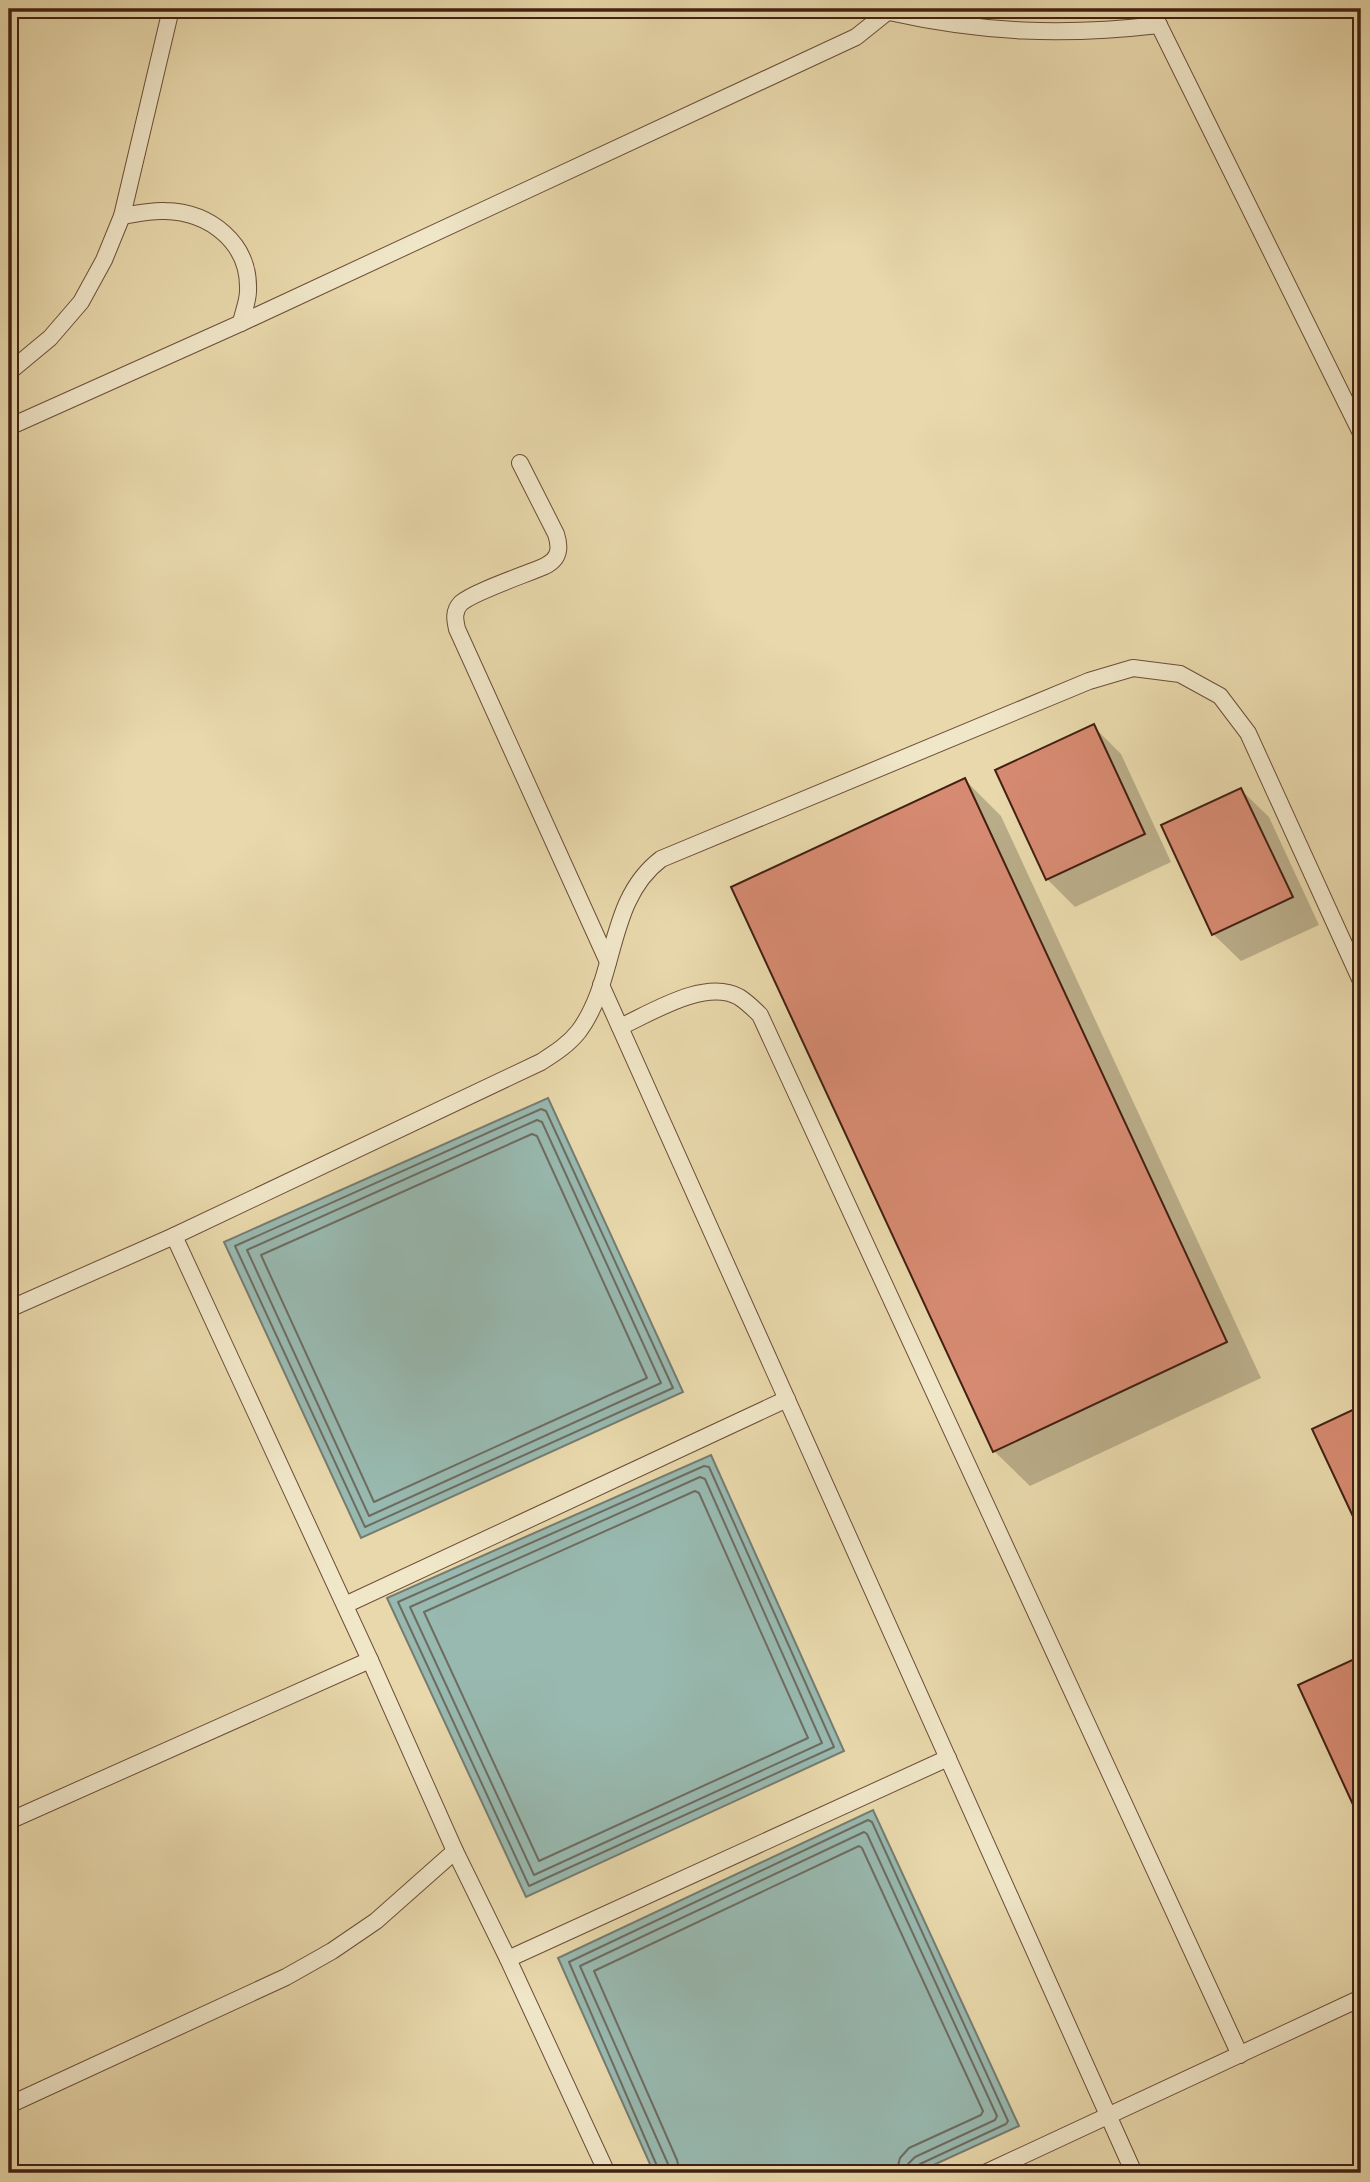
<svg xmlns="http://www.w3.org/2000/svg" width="1370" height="2182" font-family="'IM FELL English',serif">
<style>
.water{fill:#98b9b0;stroke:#767c71;stroke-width:2}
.shadow{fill:#0003}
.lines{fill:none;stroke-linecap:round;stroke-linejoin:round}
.shore{stroke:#6e6c61;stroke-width:2}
.building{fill:#d68a71;stroke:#432012;stroke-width:2}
.service-casing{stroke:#6c4e38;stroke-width:18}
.service{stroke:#f0e6c8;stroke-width:16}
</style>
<rect width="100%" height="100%" fill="#e8d8ab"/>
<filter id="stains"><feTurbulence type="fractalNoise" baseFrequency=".00286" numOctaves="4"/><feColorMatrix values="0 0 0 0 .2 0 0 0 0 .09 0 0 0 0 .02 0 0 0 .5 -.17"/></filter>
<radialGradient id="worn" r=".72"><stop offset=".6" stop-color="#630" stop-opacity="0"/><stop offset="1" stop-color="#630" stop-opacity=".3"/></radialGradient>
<!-- water -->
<g class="water">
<path d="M548 1098 683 1392 361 1538 224 1242Z"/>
<path d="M711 1455 844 1751 526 1897 387 1598Z"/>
<path d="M873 1810 1019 2126 916 2173H654L558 1958Z"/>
</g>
<!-- shadow -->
<g class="shadow">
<path d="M1093 726 1121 754 1171 862 1075 907 1047 879Z"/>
<path d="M965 780 1001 816 1261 1378 1030 1486 994 1451Z"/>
<path d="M1241 790 1269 817 1319 925 1241 961 1213 934Z"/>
<path d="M1361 1408V1527L1314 1430Z"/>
<path d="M1361 1657V1818L1300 1686Z"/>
</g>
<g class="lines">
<!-- shore -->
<g class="shore">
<path d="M541 1109 546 1111 673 1388 365 1527 235 1246Z"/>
<path d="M537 1120 542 1122 661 1383 369 1516 247 1250Z"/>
<path d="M532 1134 537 1136 647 1378 374 1502 261 1255Z"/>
<path d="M704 1466 709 1467 834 1747 529 1886 398 1602Z"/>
<path d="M700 1477 705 1479 822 1743 534 1875 410 1607Z"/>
<path d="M695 1491 699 1493 808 1738 539 1861 424 1612Z"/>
<path d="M660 2173 569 1962 868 1820 872 1822 1008 2121 1006 2124 920 2164 916 2168V2173"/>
<path d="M669 2173 668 2164 580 1966 864 1832 867 1834 997 2116 995 2120 915 2157 908 2164 907 2173"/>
<path d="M680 2173 677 2160 594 1971 859 1846 862 1848 983 2111 981 2115 909 2148 900 2158 896 2173"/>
</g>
</g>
<!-- building -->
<g class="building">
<path d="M1094 724 1145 834 1046 880 995 770Z"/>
<path d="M965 778 1227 1342 993 1452 731 887Z"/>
<path d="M1241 788 1293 897 1212 935 1161 825Z"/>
<path d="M1361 1406V1523L1357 1525 1312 1429Z"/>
<path d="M1361 1656V1822L1298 1685Z"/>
</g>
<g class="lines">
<!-- service casing -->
<g class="service-casing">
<g id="service">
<path d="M1151 9 1361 433"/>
<path d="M889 12C983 33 1063 36 1159 25"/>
<path d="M122 216C135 214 151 210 165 211 210 212 250 243 248 291 248 301 243 313 241 323"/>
<path d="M9 372 50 338 81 302 104 260 122 216 171 9"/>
<path d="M9 427 241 323 856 37 891 9"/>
<path d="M520 463 556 534C561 549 559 559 545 566 527 574 473 592 461 603 453 611 455 620 457 629L608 962"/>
<path d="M601 985 1134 2173"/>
<path d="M620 1027C651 1013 705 978 739 997 747 1002 754 1009 760 1015L1240 2055"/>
<path d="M174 1236 370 1660 455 1851 508 1959 607 2173"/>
<path d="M9 1309 174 1236 541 1062C555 1053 568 1045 579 1031 618 978 606 901 661 859L1089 681 1133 668 1180 674 1220 696 1248 733 1361 981"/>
<path d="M345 1605 787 1399"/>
<path d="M9 1821 370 1660"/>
<path d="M508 1959 948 1758"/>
<path d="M9 2105 286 1977 332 1951 376 1921 455 1851"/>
<path d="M985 2173 1361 1998"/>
</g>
</g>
<!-- service -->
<use href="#service" class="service"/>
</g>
<!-- margin -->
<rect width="1370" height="2182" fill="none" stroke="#e8d8ab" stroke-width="35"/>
<rect x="10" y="10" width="1349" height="2161" fill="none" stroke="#432012" stroke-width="3.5"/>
<rect x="18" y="18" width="1335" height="2147" fill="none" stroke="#432012" stroke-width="2"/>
<rect width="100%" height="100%" filter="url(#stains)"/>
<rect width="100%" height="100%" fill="url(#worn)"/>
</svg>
